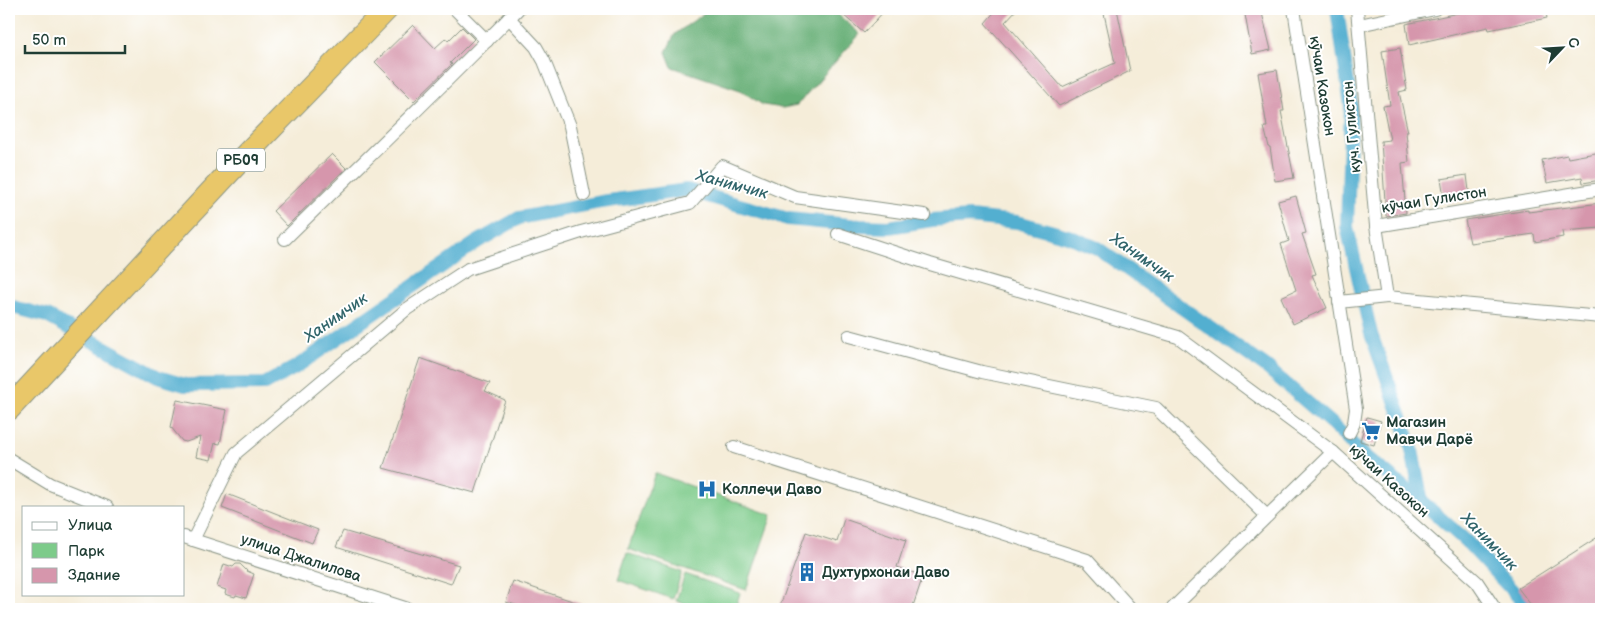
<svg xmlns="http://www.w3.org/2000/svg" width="1610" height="618" font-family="'Balsamiq Sans',sans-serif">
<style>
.green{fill:#7dcb8a;stroke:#4e845f}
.forest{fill:#66af76;stroke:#427655}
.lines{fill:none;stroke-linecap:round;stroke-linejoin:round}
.canal{stroke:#52afd0;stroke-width:14}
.building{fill:#d696ac}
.street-casing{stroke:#8a9586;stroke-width:14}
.highway-casing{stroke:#8a9586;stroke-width:24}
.street{stroke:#fff;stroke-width:12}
.highway{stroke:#e9c769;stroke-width:22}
.labels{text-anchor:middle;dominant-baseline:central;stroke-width:4;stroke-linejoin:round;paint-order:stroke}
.shield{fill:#fff;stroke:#627771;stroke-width:1}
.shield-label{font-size:14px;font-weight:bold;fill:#1f3d34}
.street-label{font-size:15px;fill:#1f3d34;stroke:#fff}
.poi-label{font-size:15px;font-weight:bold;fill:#1f3d34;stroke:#fff;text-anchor:start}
.water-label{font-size:16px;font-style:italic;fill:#31656b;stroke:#fff}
</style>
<rect width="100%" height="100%" fill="#fff"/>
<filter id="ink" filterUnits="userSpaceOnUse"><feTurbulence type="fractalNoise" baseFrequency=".02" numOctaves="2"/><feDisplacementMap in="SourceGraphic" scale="10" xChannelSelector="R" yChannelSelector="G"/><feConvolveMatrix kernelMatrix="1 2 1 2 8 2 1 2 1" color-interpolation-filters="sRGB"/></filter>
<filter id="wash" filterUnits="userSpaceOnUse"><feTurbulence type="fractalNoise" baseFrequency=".0096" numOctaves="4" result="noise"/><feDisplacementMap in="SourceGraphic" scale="20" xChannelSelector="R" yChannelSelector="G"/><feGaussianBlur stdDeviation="1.12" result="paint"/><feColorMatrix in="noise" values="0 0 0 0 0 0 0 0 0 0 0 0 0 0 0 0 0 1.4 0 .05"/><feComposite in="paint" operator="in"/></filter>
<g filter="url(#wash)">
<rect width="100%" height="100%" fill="#f5edd9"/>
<!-- green -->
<g class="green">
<path d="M655 473 772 515 746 590 628 549Z"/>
<path d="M627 553 682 572 673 599 618 580Z"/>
<path d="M685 574 740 593 735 609H701L676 601Z"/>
</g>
<!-- forest -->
<path class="forest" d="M706 9H832L860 34 797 105 783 108 763 105 740 90 672 67 666 52 675 34 703 14Z"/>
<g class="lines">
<!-- canal -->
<g class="canal">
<path d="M1337 9 1351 106 1347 227 1371 334 1411 445 1422 502 1468 543 1523 602 1527 609"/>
<path d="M9 306 47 316 158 377 185 385 265 384 296 367 477 242 519 218 601 202 687 190 788 219 860 226 889 227 932 220 970 217 1017 222 1068 236 1097 248 1266 367 1330 422 1360 452 1422 502"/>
</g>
</g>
<g id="blocks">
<!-- building -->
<g class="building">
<path d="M836 9H886L864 33Z"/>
<path d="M997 9H1017L1005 22 1062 87 1115 63 1103 9H1117L1130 71 1059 106 985 23Z"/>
<path d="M1244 9H1261L1271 50 1252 54Z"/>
<path d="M1477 9H1545L1547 18 1489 30 1488 27 1409 45 1406 24Z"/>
<path d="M413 25 435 48 446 38 448 41 462 27 474 39 450 63 452 64 414 101 375 62Z"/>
<path d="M1400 48 1407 90 1399 92 1408 132H1406L1409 162 1402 163 1406 213 1386 216 1381 141 1390 140 1383 106 1390 105 1382 51Z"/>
<path d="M1277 70 1284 111H1281L1294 178 1275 181 1270 147H1269L1264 127H1267L1258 73Z"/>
<path d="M1601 152V180L1583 183 1582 177 1547 183 1542 160 1567 155 1568 158Z"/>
<path d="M332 154 346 168 287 226 273 211Z"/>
<path d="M1467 175 1470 199 1445 202 1441 179Z"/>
<path d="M1296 196 1306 233 1302 234 1316 274 1312 275 1327 308 1293 324 1281 297 1296 290 1281 244 1289 241 1278 201Z"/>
<path d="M1601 203V228L1562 231 1563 237 1535 242 1534 234 1470 243 1465 220 1528 210V212Z"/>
<path d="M420 358 490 383 485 391 505 400 475 493 383 468Z"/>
<path d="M177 400 227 410 220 444 215 443 211 460 196 457 200 437 186 442 182 441 171 427Z"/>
<path d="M1367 417 1381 421 1374 445 1360 441Z"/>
<path d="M227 494 318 530 312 543 222 508Z"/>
<path d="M844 519 906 540 897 567 923 576 912 609H789L780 606 806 532 837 542Z"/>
<path d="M343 531 459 565 451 584 336 547Z"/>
<path d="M1601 535V609H1534L1518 588Z"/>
<path d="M224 564 233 567 236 564H240L247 571 254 574 246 598 236 595 235 597 225 594 226 590 217 587Z"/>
<path d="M513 581 590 607V609H528L506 602Z"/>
</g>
</g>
</g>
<g filter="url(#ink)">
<use href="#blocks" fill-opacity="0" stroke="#8a9586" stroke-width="1"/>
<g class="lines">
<!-- street casing -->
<g class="street-casing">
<g id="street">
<path d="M455 9 487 41"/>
<path d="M1294 9 1356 409 1354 423 1349 433"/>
<path d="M1357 9 1376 226 1387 297 1601 317"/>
<path d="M509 18 536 47 544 61 570 126 584 195"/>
<path d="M1359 25 1435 9"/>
<path d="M1376 226 1601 189"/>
<path d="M838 234 930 264 1178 337 1333 452 1477 582 1495 609"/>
<path d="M285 239C363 162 442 87 518 9"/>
<path d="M1339 302 1387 297"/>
<path d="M849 336 982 372 1156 408 1267 516"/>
<path d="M734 447 1087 560 1131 609"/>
<path d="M9 459 50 484 107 507"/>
<path d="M184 537 408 609"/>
<path d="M193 540 236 453 407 309 468 269 581 232 690 203 722 166 795 197 924 215"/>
<path d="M1172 609 1333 452"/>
</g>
</g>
<!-- highway casing -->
<g class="highway-casing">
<path id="highway" d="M9 409 233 168 387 9"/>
</g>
<!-- street -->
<use href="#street" class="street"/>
<!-- highway -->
<use href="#highway" class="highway"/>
</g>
</g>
<!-- icons -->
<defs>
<g id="supermarket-bare" transform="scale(1.5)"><path d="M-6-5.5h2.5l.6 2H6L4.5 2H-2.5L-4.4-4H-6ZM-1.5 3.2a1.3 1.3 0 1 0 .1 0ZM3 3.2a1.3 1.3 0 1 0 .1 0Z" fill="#1f6fb2" stroke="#fff" stroke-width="2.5" paint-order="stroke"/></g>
<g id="hospital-bare" transform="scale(1.5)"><path d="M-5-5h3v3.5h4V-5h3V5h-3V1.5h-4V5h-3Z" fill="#1f6fb2" stroke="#fff" stroke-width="2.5" paint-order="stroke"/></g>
<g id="building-bare" transform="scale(1.5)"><path d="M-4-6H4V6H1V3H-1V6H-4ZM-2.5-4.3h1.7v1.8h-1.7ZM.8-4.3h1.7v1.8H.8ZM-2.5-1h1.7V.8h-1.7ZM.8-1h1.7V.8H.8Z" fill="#1f6fb2" stroke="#fff" stroke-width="2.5" paint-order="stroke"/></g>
</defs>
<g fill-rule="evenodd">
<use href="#supermarket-bare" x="1371" y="431"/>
<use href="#hospital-bare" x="707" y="489"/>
<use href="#building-bare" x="807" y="572"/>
</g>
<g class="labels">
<!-- shield labels -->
<rect class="shield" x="217" y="148.5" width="48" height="23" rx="4"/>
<g class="shield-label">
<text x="241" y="160">РБ09</text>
</g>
<!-- street labels -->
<g class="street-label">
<text transform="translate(1322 86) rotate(81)">кӯчаи Казокон</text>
<text transform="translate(1352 127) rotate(-95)">куч. Гулистон</text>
<text transform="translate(1434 200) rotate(-9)">кӯчаи Гулистон</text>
<text transform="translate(1389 481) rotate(42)">кӯчаи Казокон</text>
<text transform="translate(301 558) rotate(18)">улица Джалилова</text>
</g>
<!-- poi labels -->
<g class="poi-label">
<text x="1386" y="422">Магазин<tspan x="1386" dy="17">Мавҷи Дарё</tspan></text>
<text x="722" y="489">Коллеҷи Даво</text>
<text x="822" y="572">Духтурхонаи Даво</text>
</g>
<!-- water labels -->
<g class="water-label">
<text transform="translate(732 185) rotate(15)">Ханимчик</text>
<text transform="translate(1142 258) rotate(35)">Ханимчик</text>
<text transform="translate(336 318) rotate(-35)">Ханимчик</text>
<text transform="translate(1489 542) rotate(46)">Ханимчик</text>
</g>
</g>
<!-- margin -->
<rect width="1610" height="618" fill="none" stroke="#fff" stroke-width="30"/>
<!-- legend -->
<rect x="22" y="506" width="162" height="90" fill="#ffffff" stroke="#a5b1ae"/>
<rect x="32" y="522" width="25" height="8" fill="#ffffff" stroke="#a5b1ae"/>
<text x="68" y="530" font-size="15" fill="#1f3d34">Улица</text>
<rect x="32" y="543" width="25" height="15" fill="#7dcb8a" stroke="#a5b1ae"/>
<text x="68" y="556" font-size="15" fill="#1f3d34">Парк</text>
<rect x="32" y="568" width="25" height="15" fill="#d696ac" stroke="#a5b1ae"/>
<text x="68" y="580" font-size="15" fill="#1f3d34">Здание</text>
<!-- north arrow -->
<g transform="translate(1562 48) rotate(65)" stroke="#ffffff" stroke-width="4" paint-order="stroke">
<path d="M0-4L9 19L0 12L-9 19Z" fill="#1f3d34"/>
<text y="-8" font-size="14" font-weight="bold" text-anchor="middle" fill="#1f3d34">С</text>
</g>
<!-- scale -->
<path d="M25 45v8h100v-8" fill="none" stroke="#1f3d34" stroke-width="2.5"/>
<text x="32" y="45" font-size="15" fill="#1f3d34" stroke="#ffffff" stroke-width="4" paint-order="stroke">50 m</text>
</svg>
